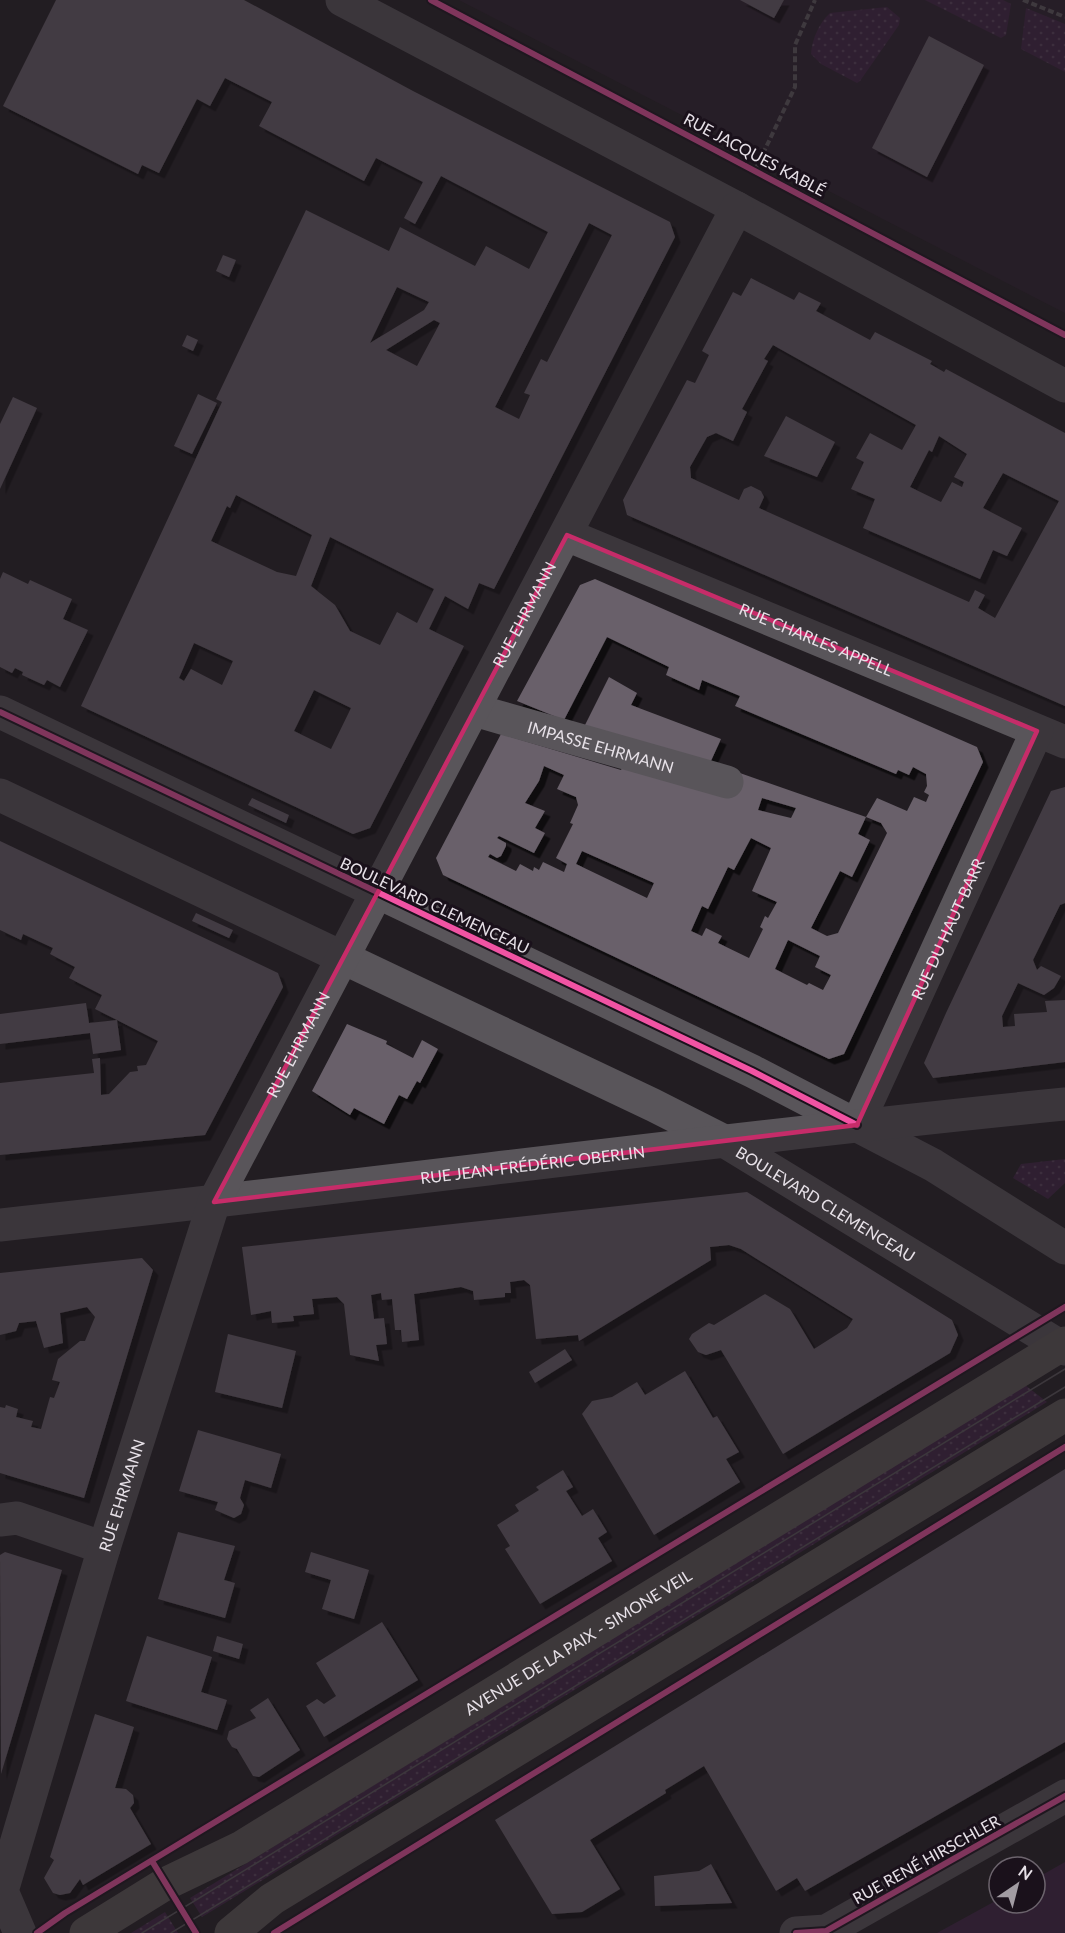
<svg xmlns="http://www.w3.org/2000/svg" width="1065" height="1933" font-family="Lato,sans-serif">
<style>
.built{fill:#2c1f2d}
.grass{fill:url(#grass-dots)}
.park{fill:#3f2343}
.building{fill:#69606a;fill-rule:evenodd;filter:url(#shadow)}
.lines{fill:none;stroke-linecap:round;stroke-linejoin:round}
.path{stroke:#605c60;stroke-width:4;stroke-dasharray:6 3;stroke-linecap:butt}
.minor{stroke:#59555a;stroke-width:33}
.major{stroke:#5e5957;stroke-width:33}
.tram{stroke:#5b575b;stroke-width:1.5}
.cycleway-casing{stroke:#1a111b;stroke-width:10}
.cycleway{stroke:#f153a3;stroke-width:6}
.marked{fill:none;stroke:#c62c69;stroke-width:4.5;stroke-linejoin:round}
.labels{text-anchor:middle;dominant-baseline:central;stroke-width:6;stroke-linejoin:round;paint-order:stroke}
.street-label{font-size:16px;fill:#e7e1e8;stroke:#1a111b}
</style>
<defs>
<pattern id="grass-dots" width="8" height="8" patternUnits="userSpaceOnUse" patternTransform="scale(1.5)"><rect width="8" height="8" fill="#3f2343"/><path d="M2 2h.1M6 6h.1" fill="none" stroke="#5b435e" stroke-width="1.8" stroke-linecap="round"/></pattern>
<filter id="shadow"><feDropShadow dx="5.5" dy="5.5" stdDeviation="0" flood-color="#0009"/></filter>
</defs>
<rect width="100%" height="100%" fill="#221d22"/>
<!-- built -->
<path class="built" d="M459 0H1065V313L763 157Z"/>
<!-- grass -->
<g class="grass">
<path d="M925 0H1003L1011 4 1006 35 1001 38Z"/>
<path d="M887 7 900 18 899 25 860 81 857 83 821 64 811 54C812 39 819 23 830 13Z"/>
<path d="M1026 8 1065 24V72L1021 49Z"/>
<path d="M1065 1159V1183L1048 1199 1013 1178 1021 1164Z"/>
<path d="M1025 1385 1047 1402 202 1917 190 1898Z"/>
<path d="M165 1912 178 1933H131Z"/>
</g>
<!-- park -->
<path class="park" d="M1065 1862V1933H937L999 1899V1903H1035V1879Z"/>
<!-- building -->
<g class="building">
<path d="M56 0H244L413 91 670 222 675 237 494 589 479 583 468 609 445 596 429 629 464 646 370 828 353 834 81 706 222 402 216 399 306 210 389 251 400 227 475 266 486 246 529 269 548 232 441 176 415 224 404 218 423 182 376 158 364 181 259 126 272 102 225 78 210 106 197 99 159 173 142 165 138 174 3 106ZM589 223 612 235 547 362 541 359 524 393 530 395 519 419 495 407ZM397 287 429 302 424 310 370 343ZM434 320 440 323 417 366 386 350ZM236 495 312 535 296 576 277 572 211 541 227 506 230 508ZM330 537 434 589 417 623 397 612 380 645 350 631 335 605 311 586ZM194 643 233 661 222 685 191 669 184 681 179 678ZM314 690 351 708 331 749 294 731Z"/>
<path d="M740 0H784L774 18Z"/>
<path d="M929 36 984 65 927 177 872 148Z"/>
<path d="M223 255 236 260 229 277 216 271Z"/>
<path d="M751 278 794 300 799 292 821 303 816 311 870 340 875 332 932 361 930 364 944 372 946 369 1065 433V706L627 515 623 500 687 380 695 383 709 355 702 351 733 292 741 296ZM773 345 916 425 902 450 870 433 856 458 864 462 851 489 875 499 863 528 980 579 993 550 1007 556 1022 528 983 508 1003 473 1059 501 995 618 978 608 985 595 975 590 969 602 759 508 764 497 761 491 751 486 744 489 739 500 691 478 690 467 707 437 716 433 733 441 747 412 742 409 768 361 764 359ZM939 436 967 454 954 477 964 482 962 487 952 482 941 502 910 487 929 450 932 452Z"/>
<path d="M187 335 198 340 193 351 182 346Z"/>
<path d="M198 394 217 403 192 454 174 446Z"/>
<path d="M13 397 37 408 0 489V424Z"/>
<path d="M786 416 835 442 817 477 764 456Z"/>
<path d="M3 572 28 584 30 580 72 599 63 619 88 630 60 687 47 680 44 685 22 675 23 672 15 668 12 673 0 667V579Z"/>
<path d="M595 579 977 747 983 762 844 1054 829 1059 443 875 436 858 501 734 621 770 624 764 737 772 866 817 858 834 870 840 852 877 840 871 811 928 827 936 838 933 887 833 881 823 866 817 877 798 907 811 914 797 926 802 929 795 924 792 927 786 926 774 913 767 909 775 898 770 896 774 735 706 740 696 702 680 699 690 666 675 669 667 607 637 564 720 517 701 580 585ZM544 766 564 775 557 789 576 797 578 805 570 823 573 824 556 858 567 864 564 872 543 862 539 870 534 867 533 871 520 864 516 871 488 857 490 854 497 858 501 856 506 846V843L497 838 499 836 534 853 545 833 535 828 545 811 525 803 539 781ZM762 798 796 808 791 818 758 810ZM751 838 771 848 752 891 777 902 768 918 765 916 760 927 763 929 749 958 718 943 722 936 706 928 702 936 691 931 702 906 708 909 728 867 734 870ZM582 851 654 883 647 898 576 864ZM788 940 820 956 815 967 831 975 823 990 809 983 807 985 775 969Z"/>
<path d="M609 677 637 693 631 705 721 739 710 763 584 727Z"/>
<path d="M1065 787V903L1060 905 1033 960 1037 970 1041 966 1061 976 1054 988 1044 995 1018 983 1002 1016 1003 1027 1015 1026 1014 1014 1047 1012 1045 1001 1065 1000V1062L933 1078 924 1063 946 1013 1051 791Z"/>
<path d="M252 798 289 815 286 823 248 805Z"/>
<path d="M0 841 278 973 283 987 205 1135 0 1155V1083L94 1073 92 1059 100 1058 101 1095 109 1094 130 1072 138 1071 137 1066 146 1065 158 1041 117 1020 121 1050 93 1054 90 1033 0 1044V1014L86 1003 89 1023 117 1020 95 1009 102 995 69 978 75 967 50 954 53 948 23 934 21 940 0 930Z"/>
<path d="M196 913 233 930 229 938 192 921Z"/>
<path d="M347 1024 387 1041 386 1044 413 1058 422 1040 438 1049 420 1083 417 1081 407 1099 399 1095 384 1124 354 1108 350 1115 312 1091Z"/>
<path d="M747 1192 952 1320 958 1335 950 1353 783 1454 721 1350 706 1355 698 1352 689 1339 692 1334 709 1323 714 1325 765 1294 790 1309 814 1349 847 1328 853 1319 741 1249 729 1245 710 1247 711 1260 579 1341 578 1335 536 1339 530 1285 524 1280 510 1282 511 1293H505V1297L474 1300 473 1291 461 1287 414 1294 419 1340 402 1342 401 1330H395L392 1299 382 1300 381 1293 371 1295 374 1319 384 1318 387 1344 376 1345 379 1361 350 1355 344 1304 337 1297 312 1299 314 1314 293 1316 294 1321 272 1323 271 1311 251 1315 242 1247Z"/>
<path d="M142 1258 153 1270 84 1498 0 1473V1407L5 1408 6 1405 18 1409 16 1417 33 1421 31 1427 41 1429 50 1397 54 1398 60 1382 52 1380 58 1359 80 1341H85L95 1317 87 1307 60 1313 63 1343 44 1348 36 1321 19 1323 16 1331 0 1335V1273Z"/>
<path d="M228 1334 296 1351 282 1408 215 1392Z"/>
<path d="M565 1349 572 1360 535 1383 529 1372Z"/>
<path d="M685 1371 713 1418 717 1416 739 1452 726 1459 740 1482 654 1535 582 1414 592 1401 612 1397 637 1382 645 1395Z"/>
<path d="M198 1430 281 1454 271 1488 245 1480 240 1498 244 1505 241 1514 234 1518 215 1510 218 1502 179 1491Z"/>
<path d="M1065 1469V1742L805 1891 797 1878 776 1891 704 1766 665 1790 666 1793 590 1840 620 1889 582 1912 552 1914 495 1820Z"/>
<path d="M563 1470 573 1487 566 1491 582 1516 593 1509 607 1532 598 1538 612 1561 540 1604 505 1549 510 1546 497 1525 519 1511 515 1505 539 1490 536 1487Z"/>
<path d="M178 1532 235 1546 224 1580 235 1583 225 1618 158 1599Z"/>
<path d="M5 1552 62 1570 1 1774 0 1555Z"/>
<path d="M311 1552 369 1570 354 1619 322 1609 331 1580 305 1572Z"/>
<path d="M382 1622 418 1680 324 1737 306 1706 317 1699 324 1704 336 1696 316 1663Z"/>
<path d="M147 1636 212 1657 201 1692 227 1700 217 1730 126 1701Z"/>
<path d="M217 1636 243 1644 239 1659 213 1651Z"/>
<path d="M268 1698 300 1750 259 1777 253 1776 237 1749 232 1747 227 1739 229 1731 256 1718 250 1710Z"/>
<path d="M95 1714 134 1727 115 1788 126 1789 133 1795 134 1803 130 1808 151 1844 83 1885 80 1879 70 1893 60 1895 53 1893 44 1878 54 1860 50 1857Z"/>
<path d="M711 1864 732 1903 655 1906 654 1876 699 1871Z"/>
</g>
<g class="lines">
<!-- path -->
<g class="path">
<path d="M1023 0 1065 17"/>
<path d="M755 170 795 87V45L815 0"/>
<path d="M183 1913 195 1932"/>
</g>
<!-- minor -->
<g class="minor">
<path d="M342 0 737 208 1065 386"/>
<path id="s1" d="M567 535 1065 742"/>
<path id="s2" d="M474 710 727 782"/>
<path d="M0 712 752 1071 933 1165 1065 1248"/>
<path id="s3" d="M0 795 653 1105 724 1141 1065 1349"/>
<path id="s4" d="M857 1125 1037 731"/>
<path id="s5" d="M0 1225C355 1188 709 1139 1065 1104"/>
<path d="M0 1520 17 1518 104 1548"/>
<path id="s6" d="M20 1933 2 1891 104 1548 214 1202 737 208"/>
<path d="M796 1933 826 1931 1065 1796"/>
</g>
<!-- major -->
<g class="major">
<path id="s7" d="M86 1933 165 1884 240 1848 1065 1343"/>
<path d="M231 1933 272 1899 1065 1415"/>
</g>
<!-- tram -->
<g class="tram">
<path d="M142 1933 1065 1369"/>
<path d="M171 1933 1065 1387"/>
</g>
<!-- cycleway casing -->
<g class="cycleway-casing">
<g id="cycleway">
<path d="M431 0 1065 335"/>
<path d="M0 712 752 1071 857 1125"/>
<path d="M152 1861 196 1933"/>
<path d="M37 1933 65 1913 1065 1307"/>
<path d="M274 1933 1065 1447"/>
<path d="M796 1933 826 1931 1065 1796"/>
</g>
</g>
<!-- cycleway -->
<use href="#cycleway" class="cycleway"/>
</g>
<!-- marked area -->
<path d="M0 0H1065V1933H0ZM567 535 1037 731 857 1125 214 1202Z" fill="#221d22" fill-opacity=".55" fill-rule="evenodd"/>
<path class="marked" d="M567 535 1037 731 857 1125 214 1202Z"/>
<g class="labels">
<!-- street labels -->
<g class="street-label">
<text transform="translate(755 154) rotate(28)">RUE JACQUES KABLÉ</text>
<text stroke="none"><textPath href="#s6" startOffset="1431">RUE EHRMANN</textPath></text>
<text stroke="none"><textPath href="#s1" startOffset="270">RUE CHARLES APPELL</textPath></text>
<text stroke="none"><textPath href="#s2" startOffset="132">IMPASSE EHRMANN</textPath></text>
<text transform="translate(435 905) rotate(25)">BOULEVARD CLEMENCEAU</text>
<text stroke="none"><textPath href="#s4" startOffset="216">RUE DU HAUT-BARR</textPath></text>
<text stroke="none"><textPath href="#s6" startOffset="945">RUE EHRMANN</textPath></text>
<text stroke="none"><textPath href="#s5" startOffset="536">RUE JEAN-FRÉDÉRIC OBERLIN</textPath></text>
<text stroke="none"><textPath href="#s3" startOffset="922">BOULEVARD CLEMENCEAU</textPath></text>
<text stroke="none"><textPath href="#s6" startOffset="459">RUE EHRMANN</textPath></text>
<text stroke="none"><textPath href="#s7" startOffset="572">AVENUE DE LA PAIX - SIMONE VEIL</textPath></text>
<text transform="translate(926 1859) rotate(-29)">RUE RENÉ HIRSCHLER</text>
</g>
</g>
<!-- north arrow -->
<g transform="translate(1017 1885) rotate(35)"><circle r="28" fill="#1a111b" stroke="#6c646d" stroke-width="1.5"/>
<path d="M0-4.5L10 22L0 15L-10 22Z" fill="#a29ca3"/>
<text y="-9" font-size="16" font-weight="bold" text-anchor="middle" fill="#e7e1e8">N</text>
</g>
</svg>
